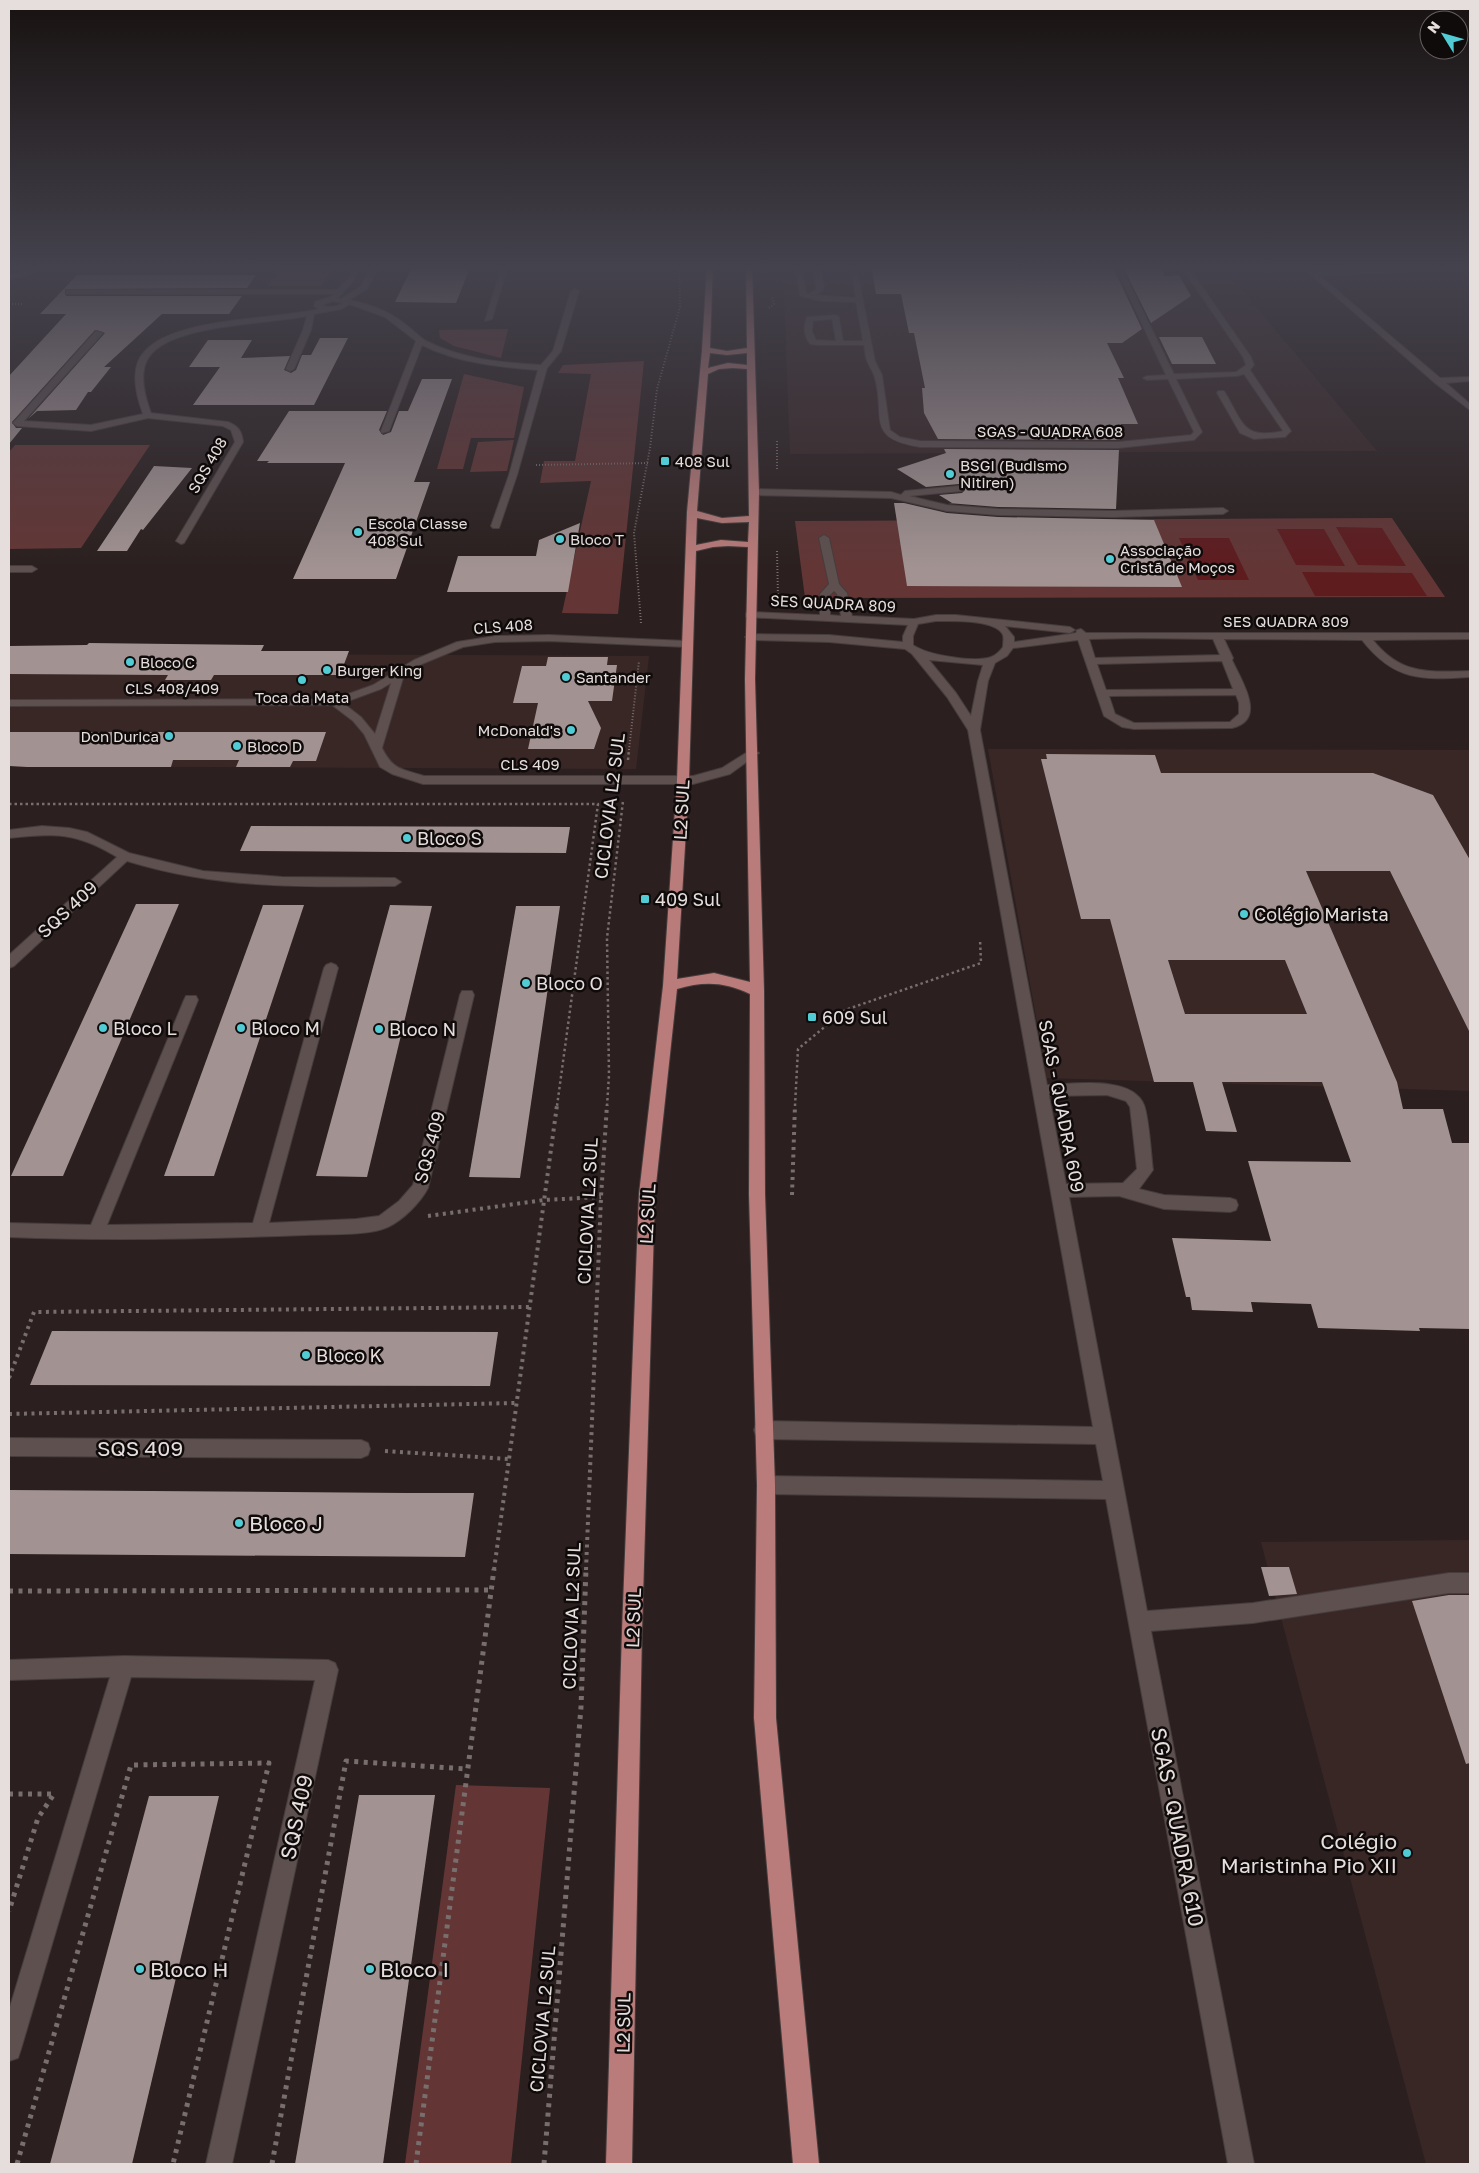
<svg xmlns="http://www.w3.org/2000/svg" width="1479" height="2173" font-family="'Golos Text',sans-serif">
<style>
.built{fill:#392726}
.green{fill:#633635}
.water{fill:#5e1c1f}
.building{fill:#a29392;fill-rule:evenodd}
.lines{fill:none;stroke-linecap:round;stroke-linejoin:round}
.minor-casing{stroke:#463c3c;stroke-width:2}
.major-casing{stroke:#463c3c;stroke-width:2}
.path-far3{stroke:#776e6d;stroke-width:2;stroke-dasharray:1 2;stroke-linecap:butt}
.path-far2{stroke:#776e6d;stroke-width:2.5;stroke-dasharray:2.5 3;stroke-linecap:butt}
.path-far1{stroke:#776e6d;stroke-width:4;stroke-dasharray:3 4.5;stroke-linecap:butt}
.path{stroke:#776e6d;stroke-width:5;stroke-dasharray:4 5.5;stroke-linecap:butt}
.minor{fill:#5d504f;fill-rule:evenodd}
.major{fill:#ba7c7a;fill-rule:evenodd}
.poi-dot{fill:#51ccd5;stroke:#100b0b;stroke-width:2}
.labels{text-anchor:middle;dominant-baseline:central;stroke-width:5;stroke-linejoin:round;paint-order:stroke}
.far-street-label{font-size:15px;fill:#e6dedd;stroke:#100b0b}
.far-poi-label{font-size:15px;fill:#e6dedd;stroke:#100b0b;text-anchor:start}
.street-label{font-size:18px;fill:#e6dedd;stroke:#100b0b}
.poi-label{font-size:18px;fill:#e6dedd;stroke:#100b0b;text-anchor:start}
.near-street-label{font-size:21px;fill:#e6dedd;stroke:#100b0b}
.near-poi-label{font-size:21px;fill:#e6dedd;stroke:#100b0b;text-anchor:start}
</style>
<rect width="100%" height="100%" fill="#2b201f"/>
<!-- built -->
<g class="built">
<path d="M783 265H1221L1377 451 790 454Z"/>
<path d="M9 653 649 656 636 769 9 766Z"/>
<path d="M988 749 1470 750V1091L1047 1078Z"/>
<path d="M1470 1540V2164H1426L1261 1542Z"/>
</g>
<!-- green -->
<g class="green">
<path d="M282 266 335 267 321 286H267Z"/>
<path d="M508 329 501 358 454 346 440 338 439 330Z"/>
<path d="M644 361 618 614 562 613 591 481 540 483 544 461H575L591 374 558 373 563 365Z"/>
<path d="M464 374 524 387 514 438H471L463 469H437Z"/>
<path d="M514 440 507 471 470 472 478 442Z"/>
<path d="M15 445H150L81 548 9 549V452Z"/>
<path d="M1392 518 1445 597 805 598 795 521Z"/>
<path d="M456 1785 550 1788 511 2164H405Z"/>
</g>
<!-- water -->
<g class="water">
<path d="M1336 527 1382 528 1406 566 1358 565Z"/>
<path d="M1277 529H1324L1345 566 1296 565Z"/>
<path d="M1179 538H1229L1249 580H1198Z"/>
<path d="M1302 572 1412 573 1427 596H1315Z"/>
</g>
<!-- building -->
<g class="building">
<path d="M413 265H471L456 303 395 302Z"/>
<path d="M871 265H1112L1142 329 1122 343H1107L1124 378H1118L1138 424H1121L1120 440H1118L938 439 924 413 922 388H925L914 333H909L901 294H876Z"/>
<path d="M1122 265H1159L1165 276 1179 275 1191 296 1151 323Z"/>
<path d="M77 275H256L247 288 65 289 66 296H242L229 314H162L104 367H111L91 392H88L76 410 37 411 28 419 105 333 95 330 12 422 16 428H22L9 444V376L66 314H40Z"/>
<path d="M1159 337H1202L1216 364H1172Z"/>
<path d="M320 338H348L314 405H193L220 367H189L208 340H252L241 358 290 356 284 370 291 373 296 370 302 355H311Z"/>
<path d="M422 379H452L414 482H430L396 579H293L345 463H267L269 461H257L289 411H387L379 430 383 435 391 432 399 411H408Z"/>
<path d="M944 449 1119 450 1116 509 998 507 948 503H952L939 495 962 493 965 490V487L959 484 926 487 897 469 946 453Z"/>
<path d="M154 466 192 468 143 530 141 529 127 551H97Z"/>
<path d="M894 503H904L947 513 998 517 1154 520 1182 587 907 586Z"/>
<path d="M580 523 568 592H447L458 556H536L539 540Z"/>
<path d="M89 643 264 645 261 651H349L340 675H214L211 680H165L168 675 9 674V646L87 645Z"/>
<path d="M548 657H608L607 665H617L612 701H588L601 728 594 749H528L538 703H513L522 666H546Z"/>
<path d="M9 732H326L316 761H293L290 767H236L239 760H173L171 767H27L9 766Z"/>
<path d="M1046 754 1155 755 1161 773H1373L1433 795 1470 860V1033L1390 871H1306L1397 1082 1403 1109H1443L1452 1143H1470V1329L1419 1328 1420 1331 1318 1328 1311 1304 1251 1302 1253 1312 1192 1310 1190 1297H1186L1172 1238 1271 1241 1248 1161 1351 1162 1322 1082H1222L1237 1132 1206 1131 1193 1082H1154L1110 919H1081L1041 759H1047ZM1168 960H1285L1307 1014H1185Z"/>
<path d="M251 826 570 827 566 853 240 851Z"/>
<path d="M136 904H179L63 1176H11Z"/>
<path d="M263 905H304L214 1176H164Z"/>
<path d="M390 905 432 906 367 1177 316 1176Z"/>
<path d="M516 906H560L520 1178 469 1177Z"/>
<path d="M52 1331 498 1332 490 1386 30 1385Z"/>
<path d="M9 1490 406 1493H474L465 1557 9 1554Z"/>
<path d="M1261 1567H1289L1297 1594 1269 1596Z"/>
<path d="M1449 1595H1470V1763L1466 1764 1412 1601Z"/>
<path d="M359 1795H435L383 2164H295Z"/>
<path d="M149 1796H219L132 2164H50Z"/>
</g>
<g class="lines">
<!-- minor casing -->
<g class="minor-casing">
<g id="minor">
<path d="M37 265H45L25 276 9 279V275L21 273Z"/>
<path d="M355 265H361L353 281 338 298 341 299 361 286 373 265H380L367 289 349 300C369 304 389 311 405 324 412 329 418 336 426 341 462 359 501 363 541 365L553 351 571 291 575 289 579 291 561 351 547 368 517 475 499 528H493L491 526 509 475 538 370C499 367 458 363 422 345L389 431 382 433 381 431 416 341 385 317 352 305 349 304 342 309 314 314 311 330 294 369 290 371 286 369 303 330 307 316C270 324 170 324 149 357 138 373 145 397 151 413L228 422C238 426 242 431 243 442L184 543 181 544 176 541 235 442 231 430 223 426 148 418 91 431 17 426 13 423 96 331 103 333 24 421 91 425 143 414C136 395 129 367 145 351 176 317 273 320 319 309L314 306 315 302 330 297 334 294H66V290H337L348 279ZM333 301 343 303C337 307 328 308 322 305Z"/>
<path d="M502 265H508L492 319 485 321Z"/>
<path d="M795 265H801L806 293 809 294 816 289 813 265H819L824 284 823 290 816 295 856 298 850 265H856L875 361 882 375 890 430 900 437 920 441 1118 442 1191 435 1194 432 1168 379 1147 380 1143 378 1147 376 1166 375 1114 265H1120L1174 374 1236 372 1246 365 1243 357 1180 265H1187L1251 357 1254 365 1250 370 1291 431 1285 437 1254 439 1240 433 1217 393 1218 391H1224C1243 421 1241 440 1283 431L1244 374 1237 376 1176 379 1202 432 1194 440 1118 448 920 447C863 438 887 416 874 375 872 370 869 366 867 361 865 356 865 350 864 345H817L810 344C804 336 803 326 807 317L835 315 839 317 843 341H863L856 302 821 301 800 296ZM832 319 836 341 816 340 812 331 813 321Z"/>
<path d="M1300 265H1307L1315 272 1470 265V269L1320 276 1440 378 1470 377V381L1446 383 1470 404V410L1435 383Z"/>
<path d="M959 486 964 489 962 491 909 496 947 505 998 509 1113 511 1223 508 1228 511 1223 514 1113 517 998 515 947 511 891 498 754 495 749 492 754 489 891 492 901 495 905 491Z"/>
<path d="M824 535 829 538 839 584 847 593 852 616 914 619 936 615H956L1070 627 1075 630 1070 633 1005 626 1014 637V642L1076 633 1077 630 1081 629 1086 633H1470V639L1373 640C1401 675 1428 672 1470 671V677C1421 680 1394 681 1362 640L1224 639 1233 658 1232 660C1241 680 1268 720 1232 728L1134 729 1122 727 1104 716 1078 640 1013 648 1007 656 995 663 988 681 980 730 1047 1085C1073 1084 1132 1075 1144 1105 1149 1118 1151 1154 1153 1170L1139 1189 1164 1195 1230 1198 1236 1200 1238 1205 1236 1210 1230 1212 1164 1209 1119 1196 1069 1197 1147 1611 1253 1603 1449 1573H1470V1593H1449L1253 1623 1151 1631 1254 2164H1228L1106 1499 766 1494 759 1491 757 1485 759 1479 766 1476 1103 1481 1096 1444 763 1439 756 1436 754 1430 756 1424 763 1421 1093 1427 968 730 947 697 912 654 905 649 829 642 750 640 745 637 750 634 829 635 903 642V636L908 625 746 617V613L750 612 820 615V594L829 584 819 538ZM834 591 837 594 841 616 830 615V595ZM936 621C951 621 996 619 1003 635 1004 639 1003 643 1003 647 1000 651 996 655 991 657 975 663 927 655 913 645V636L918 624ZM1138 638 1213 639 1220 655 1095 658 1089 639ZM929 660 983 665 978 681 971 716 956 693ZM1222 661 1233 689 1106 690 1097 664ZM1236 695 1239 703V714L1230 722 1134 723 1115 714 1109 696ZM1107 1095 1126 1101 1130 1107 1137 1169 1123 1183 1066 1184 1049 1096Z"/>
<path d="M9 566H32L37 569 32 572H9Z"/>
<path d="M549 635 687 641 692 644 687 647 549 641 495 642 463 647 422 664 404 675 382 748C393 770 402 769 424 776H693L722 768 749 751 753 749 759 753 730 774 693 784H423L392 774 380 767 364 734 353 721 332 705 9 706V700L334 699 373 685 414 660 457 642 495 636ZM391 683 375 734 361 717 343 703 381 689Z"/>
<path d="M42 826 69 828 87 832 129 853 203 871 282 877 395 878 401 882 395 886C302 887 218 889 127 861L14 966 9 968V955L117 857C76 832 55 833 9 838V830Z"/>
<path d="M331 963 336 965 338 968 269 1223 356 1219 379 1216 399 1201 413 1185 460 995 462 991H472L474 995 428 1188C420 1203 403 1220 388 1227 369 1236 327 1234 305 1235 206 1239 107 1241 9 1237V1223L91 1225 184 1000 186 996H196L198 1000 107 1225 253 1223 324 968 326 965Z"/>
<path d="M9 1438 361 1440 368 1443 370 1449 368 1455 361 1458 9 1456Z"/>
<path d="M124 1656 328 1660 335 1663 338 1670 232 2164H206L315 1680 131 1677 21 2049 18 2058 9 2061V2010L110 1677 9 1680V1660Z"/>
</g>
</g>
<!-- major casing -->
<g class="major-casing">
<path id="major" d="M707 265H713L710 348 727 351 747 348 746 265H752L759 492 755 679 764 991 765 1194 775 1485 776 1718 819 2164H793L754 1718 757 1485 749 1194 750 994C725 982 704 981 677 989L655 1194 642 1631 632 2164H606L622 1631 639 1194 663 986 677 780 687 512 702 350ZM710 353 727 355 747 353V365L728 363 708 368ZM733 368 747 369 749 516 722 518 697 511 708 374 719 369ZM697 518 722 523 749 522 748 542 721 540 696 545ZM728 546 748 547 745 679 750 982 714 973 677 979 689 780 696 551 713 547Z"/>
</g>
<!-- path-far3 -->
<g class="path-far3">
<path d="M9 304H23"/>
<path d="M769 308 774 304 772 296"/>
<path d="M777 441V470"/>
<path d="M536 465 648 463"/>
<path d="M777 551 778 597"/>
<path d="M641 623 634 533 650 448 657 389 680 307 679 265"/>
<path d="M629 750 639 661"/>
</g>
<!-- path-far2 -->
<g class="path-far2">
<path d="M628 760 629 749"/>
<path d="M9 804H598L557 1106"/>
<path d="M607 1106 609 1075 607 938 623 801"/>
<path d="M795 1106 798 1049 845 1010 981 963 980 939"/>
</g>
<!-- path-far1 -->
<g class="path-far1">
<path d="M792 1195 795 1105"/>
<path d="M428 1216 544 1200 601 1197"/>
<path d="M9 1378 34 1312 529 1307"/>
<path d="M9 1414 516 1403"/>
<path d="M385 1451 509 1459"/>
<path d="M494 1570 557 1105"/>
<path d="M586 1570 601 1197 607 1105"/>
</g>
<!-- path -->
<g class="path">
<path d="M9 1591 492 1590"/>
<path d="M9 1794H54L38 1818 9 1911"/>
<path d="M17 2164 131 1765 269 1763 173 2164"/>
<path d="M272 2164 346 1761 468 1769"/>
<path d="M416 2164 494 1569"/>
<path d="M544 2164 581 1707 586 1569"/>
</g>
<!-- minor -->
<use href="#minor" class="minor"/>
<!-- major -->
<use href="#major" class="major"/>
</g>
<!-- sky -->
<linearGradient id="sky" x2="0" y2="1"><stop stop-color="#181211"/><stop offset="0.47" stop-color="#44424d"/><stop offset="1" stop-color="#44424d" stop-opacity="0"/></linearGradient>
<rect width="1479" height="569" fill="url(#sky)"/>
<!-- markers -->
<g class="poi-dot">
<rect x="660" y="456" width="10" height="10" rx="2.5"/>
<circle cx="950" cy="474" r="5"/>
<circle cx="358" cy="532" r="5"/>
<circle cx="560" cy="539" r="5"/>
<circle cx="1110" cy="559" r="5"/>
<circle cx="130" cy="662" r="5"/>
<circle cx="327" cy="670" r="5"/>
<circle cx="566" cy="677" r="5"/>
<circle cx="302" cy="680" r="5"/>
<circle cx="571" cy="730" r="5"/>
<circle cx="169" cy="736" r="5"/>
<circle cx="237" cy="746" r="5"/>
<circle cx="407" cy="838" r="5"/>
<rect x="640" y="894" width="10" height="10" rx="2.5"/>
<circle cx="1244" cy="914" r="5"/>
<circle cx="526" cy="983" r="5"/>
<rect x="807" y="1012" width="10" height="10" rx="2.5"/>
<circle cx="103" cy="1028" r="5"/>
<circle cx="241" cy="1028" r="5"/>
<circle cx="379" cy="1029" r="5"/>
<circle cx="306" cy="1355" r="5"/>
<circle cx="239" cy="1523" r="5"/>
<circle cx="1407" cy="1853" r="5"/>
<circle cx="140" cy="1969" r="5"/>
<circle cx="370" cy="1969" r="5"/>
</g>
<g class="labels">
<!-- far-street labels -->
<g class="far-street-label">
<text x="1050" y="431">SGAS - QUADRA 608</text>
<text transform="translate(207 465) rotate(-60)">SQS 408</text>
<text transform="translate(833 603) rotate(3)">SES QUADRA 809</text>
<text x="1286" y="621">SES QUADRA 809</text>
<text transform="translate(503 626) rotate(-4)">CLS 408</text>
<text x="172" y="688">CLS 408/409</text>
<text x="530" y="764">CLS 409</text>
</g>
<!-- far-poi labels -->
<g class="far-poi-label">
<text x="675" y="461">408 Sul</text>
<text x="960" y="465">BSGI (Budismo<tspan x="960" dy="17">Nitiren)</tspan></text>
<text x="368" y="523">Escola Classe<tspan x="368" dy="17">408 Sul</tspan></text>
<text x="570" y="539">Bloco T</text>
<text x="1120" y="550">Associação<tspan x="1120" dy="17">Cristã de Moços</tspan></text>
<text x="140" y="662">Bloco C</text>
<text x="337" y="670">Burger King</text>
<text x="576" y="677">Santander</text>
<text x="302" y="697" text-anchor="middle">Toca da Mata</text>
<text x="561" y="730" text-anchor="end">McDonald's</text>
<text x="159" y="736" text-anchor="end">Don Durica</text>
<text x="247" y="746">Bloco D</text>
</g>
<!-- street labels -->
<g class="street-label">
<text transform="translate(609 806) rotate(-83)">CICLOVIA L2 SUL</text>
<text transform="translate(681 810) rotate(-87)">L2 SUL</text>
<text transform="translate(67 909) rotate(-43)">SQS 409</text>
<text transform="translate(1062 1106) rotate(79)">SGAS - QUADRA 609</text>
<text transform="translate(429 1147) rotate(-75)">SQS 409</text>
<text transform="translate(587 1211) rotate(-87)">CICLOVIA L2 SUL</text>
<text transform="translate(647 1214) rotate(-87)">L2 SUL</text>
<text transform="translate(571 1616) rotate(-88)">CICLOVIA L2 SUL</text>
<text transform="translate(633 1618) rotate(-88)">L2 SUL</text>
<text transform="translate(542 2019) rotate(-85)">CICLOVIA L2 SUL</text>
<text transform="translate(623 2023) rotate(-89)">L2 SUL</text>
</g>
<!-- poi labels -->
<g class="poi-label">
<text x="417" y="838">Bloco S</text>
<text x="655" y="899">409 Sul</text>
<text x="1254" y="914">Colégio Marista</text>
<text x="536" y="983">Bloco O</text>
<text x="822" y="1017">609 Sul</text>
<text x="113" y="1028">Bloco L</text>
<text x="251" y="1028">Bloco M</text>
<text x="389" y="1029">Bloco N</text>
<text x="316" y="1355">Bloco K</text>
</g>
<!-- near-street labels -->
<g class="near-street-label">
<text x="140" y="1448">SQS 409</text>
<text transform="translate(296 1817) rotate(-78)">SQS 409</text>
<text transform="translate(1178 1827) rotate(79)">SGAS - QUADRA 610</text>
</g>
<!-- near-poi labels -->
<g class="near-poi-label">
<text x="249" y="1523">Bloco J</text>
<text x="1397" y="1841" text-anchor="end">Colégio<tspan x="1397" dy="24">Maristinha Pio XII</tspan></text>
<text x="150" y="1969">Bloco H</text>
<text x="380" y="1969">Bloco I</text>
</g>
</g>
<!-- border -->
<rect width="1479" height="2173" fill="none" stroke="#e6dedd" stroke-width="20"/>
<!-- north arrow -->
<g transform="translate(1444 35) rotate(307)"><circle r="24" fill="#100b0b" stroke="#665f5f"/>
<path d="M0-4L9 19L0 12L-9 19Z" fill="#51ccd5"/>
<text y="-8" font-size="14" font-weight="bold" text-anchor="middle" fill="#e6dedd">N</text>
</g>
</svg>
